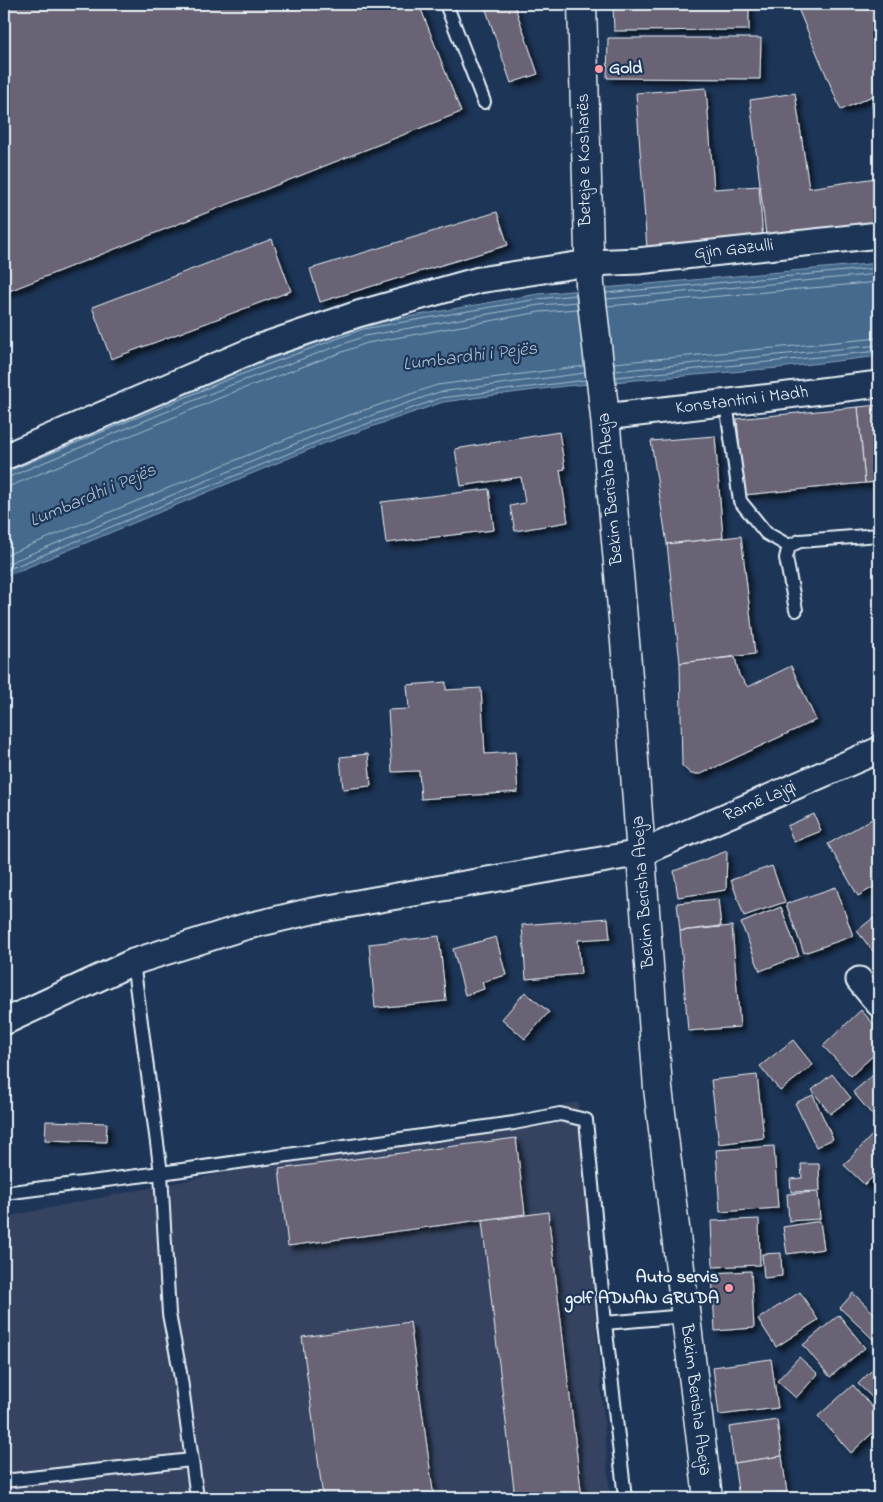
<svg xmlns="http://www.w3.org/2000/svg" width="883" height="1502" font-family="'Indie Flower',sans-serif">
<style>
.built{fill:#344360}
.water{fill:#456b8d;stroke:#86a1b8}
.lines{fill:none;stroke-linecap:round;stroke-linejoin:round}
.shore{stroke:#a7bbcd;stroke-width:1}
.building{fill:#696474;stroke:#e8f1f8;filter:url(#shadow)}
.service-casing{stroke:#e8f1f8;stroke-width:16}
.minor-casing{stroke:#e8f1f8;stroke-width:29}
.tertiary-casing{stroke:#e8f1f8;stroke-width:31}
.service{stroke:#1d3557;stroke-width:12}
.minor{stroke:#1d3557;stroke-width:25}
.tertiary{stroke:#1d3557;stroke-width:28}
.poi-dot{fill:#ff9aa2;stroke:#1d3557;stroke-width:2}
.labels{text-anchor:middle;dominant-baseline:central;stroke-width:4.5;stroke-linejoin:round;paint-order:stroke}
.poi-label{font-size:18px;font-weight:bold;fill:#e8f1f8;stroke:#1d3557;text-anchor:start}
.street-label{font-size:18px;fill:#e8f1f8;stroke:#1d3557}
.water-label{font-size:19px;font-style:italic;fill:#afc2d3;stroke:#1d3557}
</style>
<defs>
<filter id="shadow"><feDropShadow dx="4.5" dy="4.5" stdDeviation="2.5" flood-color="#0009"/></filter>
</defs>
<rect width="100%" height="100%" fill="#1d3557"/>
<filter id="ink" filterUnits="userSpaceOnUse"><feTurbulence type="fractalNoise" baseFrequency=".02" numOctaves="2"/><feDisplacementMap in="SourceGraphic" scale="10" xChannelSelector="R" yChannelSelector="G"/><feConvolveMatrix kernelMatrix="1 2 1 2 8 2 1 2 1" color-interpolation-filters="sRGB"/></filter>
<g filter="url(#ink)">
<!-- built -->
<path class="built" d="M578 1102 610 1498H4V1217Z"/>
<!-- water -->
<path class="water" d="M879 263V356L778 368 565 386 443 402 325 443 4 577V469L227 374 362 325 538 294Z"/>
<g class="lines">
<!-- shore -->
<g class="shore">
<path d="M606 293 879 268"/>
<path d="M607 299 879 274"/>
<path d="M608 306 879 282"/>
<path d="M614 363 879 338"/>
<path d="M615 371 879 345"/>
<path d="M616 377 879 351"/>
<path d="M4 473 229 379 363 329 538 299 576 295"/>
<path d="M4 479 231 385 365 336 539 305 577 302"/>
<path d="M4 487 13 485 234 392 367 343 540 312 578 309"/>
<path d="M4 556 318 426 437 385 584 366"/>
<path d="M4 565 321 433 439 392 585 373"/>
<path d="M4 571 324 439 441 398 586 380"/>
</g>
</g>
<!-- building -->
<g class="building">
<path d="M4 4H419L461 112 4 293Z"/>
<path d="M484 4H514L538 74 511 83Z"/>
<path d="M613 4H749V30L614 31Z"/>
<path d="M796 4H879V93L841 110Z"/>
<path d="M608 38H761L760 79 607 78Z"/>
<path d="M706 88 714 189 759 186 763 240 647 249 636 93Z"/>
<path d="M795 93 809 188 876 178 872 100 879 98V227L767 244 750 100Z"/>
<path d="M497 212 508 245 320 302 310 269Z"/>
<path d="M272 239 291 291 111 359 92 307Z"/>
<path d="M879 405V482L865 483 858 407Z"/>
<path d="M858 407 865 483 744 495 737 419Z"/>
<path d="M559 432 565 469 560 470 568 522 515 531 510 506 525 503 521 477 461 486 455 449Z"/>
<path d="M715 436 723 538 667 544 651 441Z"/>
<path d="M489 489 494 530 386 543 381 502Z"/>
<path d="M741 536 755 654 680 663 667 544Z"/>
<path d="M735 657 739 675 748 687 791 666 816 720 701 774H691L682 766 680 663Z"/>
<path d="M446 682V690L481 688 485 754 515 752 518 792 421 799 419 771 392 772 388 710 409 709 407 685Z"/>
<path d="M368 754 371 786 343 789 340 757Z"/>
<path d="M814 814 821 831 794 842 787 826Z"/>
<path d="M879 815V884L858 896 828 844Z"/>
<path d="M727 851 726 890 678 897 674 871Z"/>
<path d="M772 866 785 902 744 916 731 880Z"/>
<path d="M836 887 853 936 804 953 786 904Z"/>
<path d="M718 899 721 926 680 931 677 903Z"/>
<path d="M781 907 799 956 760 971 741 923Z"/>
<path d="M879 913V959L857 931Z"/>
<path d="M608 918 610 938 578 940 581 974 526 979 522 925Z"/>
<path d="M732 926 740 1027 688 1031 680 931Z"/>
<path d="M439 936 446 1001 375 1008 369 944Z"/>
<path d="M496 937 506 975 482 982 484 989 465 995 453 949Z"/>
<path d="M525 992 549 1012 525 1039 502 1019Z"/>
<path d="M861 1010 879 1030V1050L851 1076 823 1046Z"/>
<path d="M793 1040 813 1065 780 1091 760 1066Z"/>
<path d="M879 1070V1113L874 1117 853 1092Z"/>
<path d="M832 1074 851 1098 830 1114 812 1090Z"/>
<path d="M757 1075 764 1138 719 1144 711 1080Z"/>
<path d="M813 1095 833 1139 816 1147 795 1103Z"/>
<path d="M46 1121 107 1123 106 1142 45 1140Z"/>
<path d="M874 1133 879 1138V1170L865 1185 844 1165Z"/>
<path d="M516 1138 525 1214 288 1246 279 1169Z"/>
<path d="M774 1146 778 1208 720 1212 716 1150Z"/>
<path d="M801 1164H819L820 1191 791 1192 790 1179 802 1178Z"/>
<path d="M818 1192 820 1219 789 1221 787 1194Z"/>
<path d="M548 1212 582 1498H515L482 1221Z"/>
<path d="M759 1219 760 1265 713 1267 711 1221Z"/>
<path d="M820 1221 824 1249 787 1254 783 1227Z"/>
<path d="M781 1253 782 1276 764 1278 762 1254Z"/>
<path d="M751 1271 754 1328 715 1331 712 1273Z"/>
<path d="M800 1292 818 1320 776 1347 758 1319Z"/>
<path d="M853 1293 879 1318V1340L877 1343 840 1308Z"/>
<path d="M839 1315 865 1348 830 1377 803 1345Z"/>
<path d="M410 1322 434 1498H323L302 1337Z"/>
<path d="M799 1357 818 1374 796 1398 777 1381Z"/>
<path d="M771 1359 778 1408 719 1415 713 1367Z"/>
<path d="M879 1363V1404L858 1384Z"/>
<path d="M853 1385 879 1415V1427L851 1453 818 1416Z"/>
<path d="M777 1420 782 1456 734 1463 729 1427Z"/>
<path d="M782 1456 787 1493 739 1498 734 1463Z"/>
<path d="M863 1492 870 1498H858Z"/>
</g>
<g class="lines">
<!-- service casing -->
<g class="service-casing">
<g id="service">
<path d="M446 4 484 102"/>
<path d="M726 403 740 501 766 533 789 546"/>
<path d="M796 610 786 558 789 546 800 541 879 535"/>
<path d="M133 962 161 1173 169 1314 180 1372 197 1498"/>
<path d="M4 1193 161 1173 514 1123 560 1114 586 1120 605 1323 625 1498"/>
<path d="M605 1323 685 1316"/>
<path d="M4 1481 191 1460"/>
</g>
</g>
<!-- minor casing -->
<g class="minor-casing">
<g id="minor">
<path d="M605 417 879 384"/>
<path d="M4 457 260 347 358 314 479 280 589 263 638 261 879 235"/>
<path d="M859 980 879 1004"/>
<path d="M4 1022 133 962 244 927 312 911 641 853 879 750"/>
</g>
</g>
<!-- tertiary casing -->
<g class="tertiary-casing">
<path id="tertiary" d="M582 4 590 285 605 417 627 664 658 1088 708 1498"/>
</g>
<!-- service -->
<use href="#service" class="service"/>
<!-- minor -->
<use href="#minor" class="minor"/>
<!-- tertiary -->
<use href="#tertiary" class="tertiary"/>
</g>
</g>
<!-- markers -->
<g class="poi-dot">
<circle cx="599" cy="69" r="5"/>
<circle cx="729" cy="1288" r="5"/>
</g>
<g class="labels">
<!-- poi labels -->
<g class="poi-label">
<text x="609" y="69">Gold</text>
<text x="719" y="1278" text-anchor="end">Auto servis<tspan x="719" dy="21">golf ADNAN GRUDA</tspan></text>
</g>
<!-- street labels -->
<g class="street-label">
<text transform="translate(585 160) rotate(-91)">Beteja e Kosharës</text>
<text transform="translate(734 250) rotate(-6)">Gjin Gazulli</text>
<text transform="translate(742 401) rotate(-7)">Konstantini i Madh</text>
<text transform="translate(611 489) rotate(-95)">Bekim Berisha Abeja</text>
<text transform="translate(760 802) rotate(-24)">Ramē Lajqi</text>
<text transform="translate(644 892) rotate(-94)">Bekim Berisha Abeja</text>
<text transform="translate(695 1400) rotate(83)">Bekim Berisha Abeja</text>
</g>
<!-- water labels -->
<g class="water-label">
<text transform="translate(470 357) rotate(-7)">Lumbardhi i Pejës</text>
<text transform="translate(93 496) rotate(-23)">Lumbardhi i Pejës</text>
</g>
</g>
<!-- margin -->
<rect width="883" height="1502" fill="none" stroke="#1d3557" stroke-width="20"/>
<rect x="10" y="10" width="863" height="1482" fill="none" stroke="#e8f1f8" stroke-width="2" filter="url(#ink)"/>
</svg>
